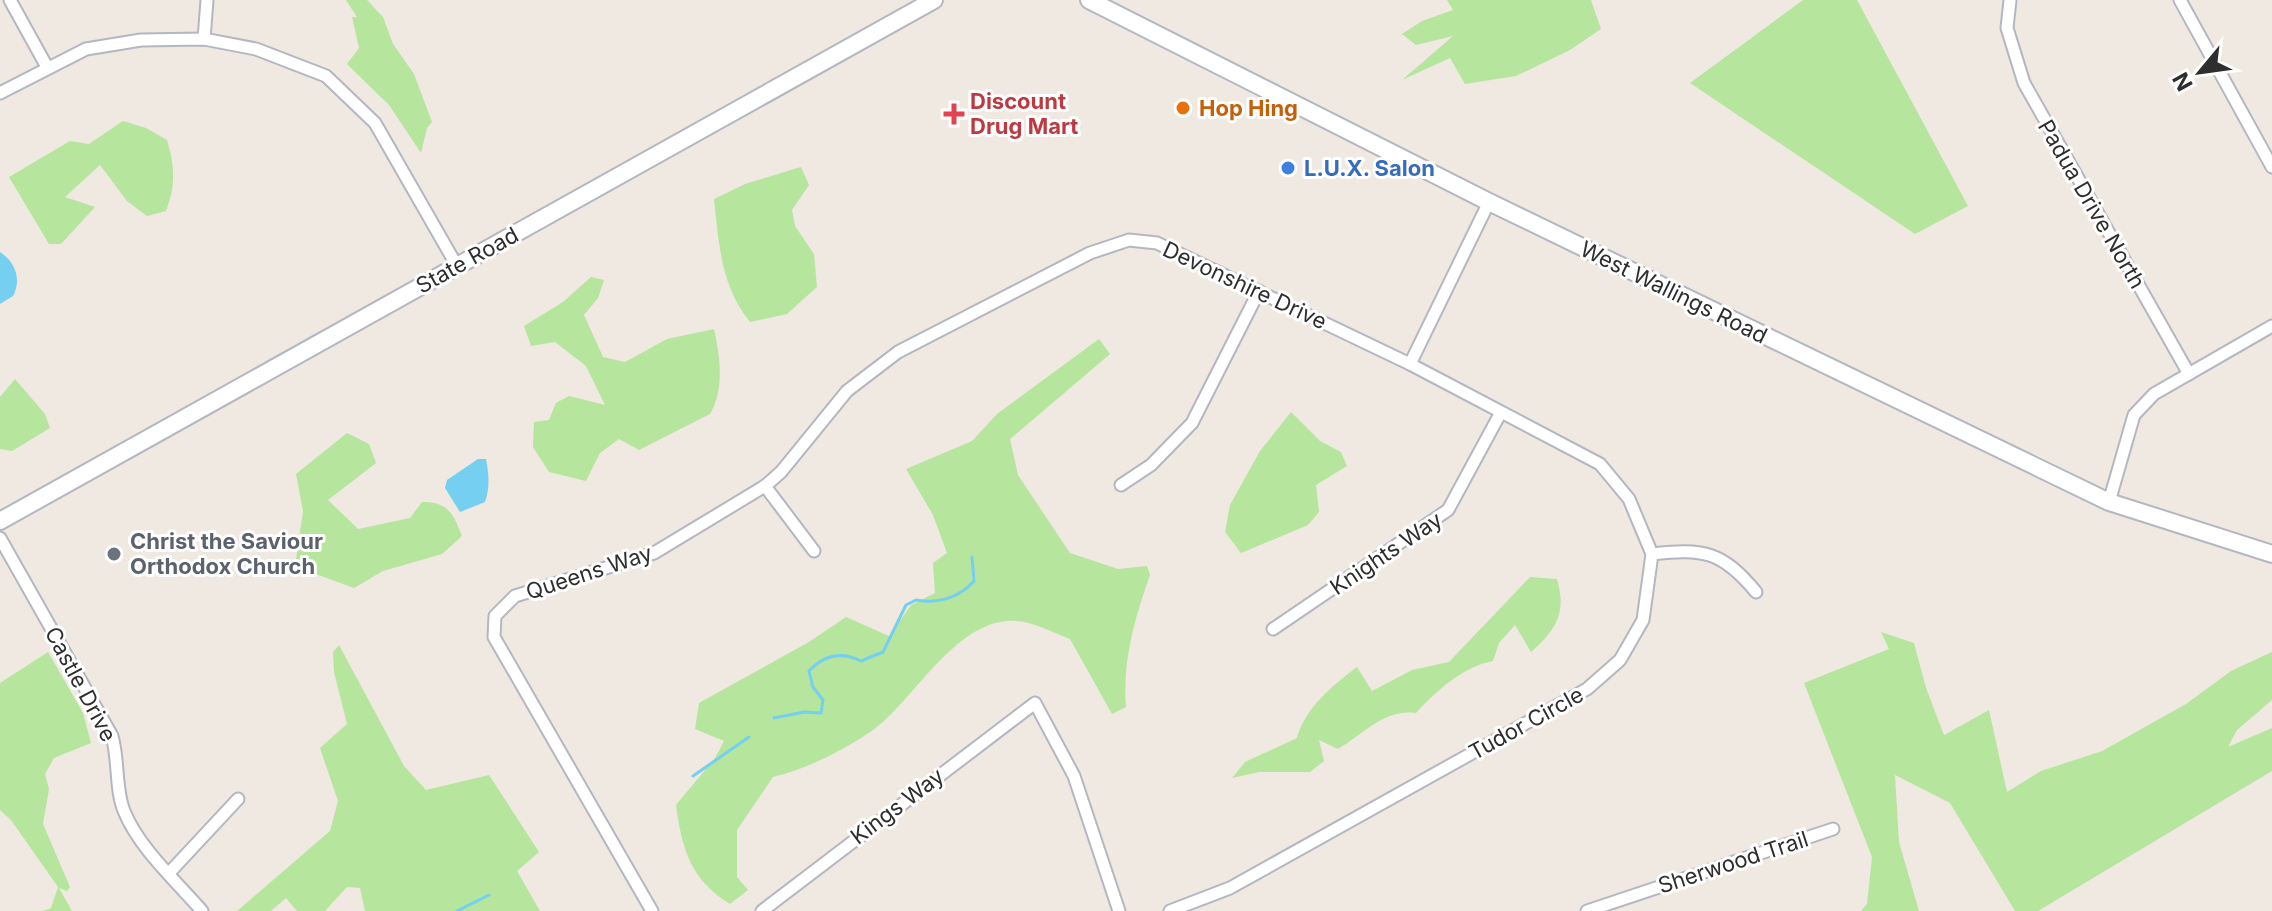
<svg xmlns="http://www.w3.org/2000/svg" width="2272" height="911" font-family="Inter,sans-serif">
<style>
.green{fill:#b6e59e}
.water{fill:#75cff0}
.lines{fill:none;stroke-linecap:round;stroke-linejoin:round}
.stream{stroke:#75cff0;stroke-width:3}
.street-casing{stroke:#b4b7c1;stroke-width:15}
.secondary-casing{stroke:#b4b7c1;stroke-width:20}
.street{stroke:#fff;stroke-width:11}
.secondary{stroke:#fff;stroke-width:16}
.food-dot{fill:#e8710a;stroke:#fff;stroke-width:3}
.health-dot{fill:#e0444e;stroke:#fff;stroke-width:3}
.shop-dot{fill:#3f7fe0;stroke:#fff;stroke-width:3}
.worship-dot{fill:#6b7280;stroke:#fff;stroke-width:3}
.labels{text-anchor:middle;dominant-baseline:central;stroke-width:6;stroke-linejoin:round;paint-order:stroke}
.health-label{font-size:22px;font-weight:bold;fill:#be3a42;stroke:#fff;text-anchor:start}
.food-label{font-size:22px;font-weight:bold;fill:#c56008;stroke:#fff;text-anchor:start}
.shop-label{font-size:22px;font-weight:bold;fill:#366cbe;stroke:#fff;text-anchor:start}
.street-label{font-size:22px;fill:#2e2e2e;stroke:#fff}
.worship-label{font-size:22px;font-weight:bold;fill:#5b616d;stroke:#fff;text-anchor:start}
</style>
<rect width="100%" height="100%" fill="#efe9e1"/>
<!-- green -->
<g class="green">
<path d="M346 0H367L383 17 393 44 414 74 432 122 427 128 421 153 389 105 347 64 359 48 352 17H357Z"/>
<path d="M1447 0H1591L1601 29 1570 50 1516 76 1465 84 1450 58 1402 80 1453 36 1416 45 1402 34 1422 21 1453 10Z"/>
<path d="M1803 0H1857L1968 206 1915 234 1690 83Z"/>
<path d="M123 121 146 128 167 140C175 167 176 185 166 211L147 216 127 201 100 165 65 197 95 207 61 244H49L9 177 70 141 89 144Z"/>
<path d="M801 167 809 185 792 210 795 226 814 254 817 287 787 314 750 322C721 286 719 245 714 199L745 184Z"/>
<path d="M591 277 604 280 598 298 584 315 603 357 625 362 667 339 714 329C720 356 725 389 710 414L639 450 619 439 600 453 586 481 549 472 533 447 534 422 549 420 556 403 569 396 605 405 586 366 555 342 531 346 524 326 563 302Z"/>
<path d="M1099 339 1110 354 1010 439 1018 475 1070 553 1118 569 1147 566 1150 575C1135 617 1122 662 1126 707L1112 714 1070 639C1054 633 1034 622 1017 621 957 616 914 701 873 730 842 751 809 768 773 777L737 830V877L748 890 730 904C691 880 682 850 676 805L715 758 724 741 695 729 699 703 809 642 846 617 889 636 911 605 935 593 933 563 947 553 933 515 906 469 972 441 997 414Z"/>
<path d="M15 379 45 414 50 428 12 451 0 449V397Z"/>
<path d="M1291 412 1320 441 1341 452 1347 466 1316 485 1319 512 1308 525 1241 553 1225 532 1230 505 1260 451Z"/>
<path d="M347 433 369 444 376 463 328 500 358 529 410 518 422 502C448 502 453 513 462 536L442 554 383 571 354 588 305 570 296 560 303 511 296 474Z"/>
<path d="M1530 577 1557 579C1567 613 1556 630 1531 652L1515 625 1499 643 1493 661C1464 666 1436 691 1416 713 1384 709 1365 733 1338 749L1319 740 1324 761 1310 772H1259L1232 778 1245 762 1297 738C1305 708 1332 686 1357 667L1372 691 1412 670 1449 662Z"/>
<path d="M1881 632 1914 643 1926 688 1944 735 1989 710 2007 792 2041 771 2102 751 2186 704 2231 671 2272 652V700L2237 730 2228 747 2272 728V771L2038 911H2015L1950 803 1895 775 1899 842 1919 911H1861L1867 904 1872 857 1804 683 1889 649Z"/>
<path d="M339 645 404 766 426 790 489 775 539 852 517 871 540 911H365L360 888 347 887 325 911H297L286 898 271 911H237L330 831 338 801 320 748 347 724 334 672 333 652Z"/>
<path d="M48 652 83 713 91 743 54 758 45 774 49 789 43 824 70 887 67 891 59 888 72 911H43L51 908 58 887 11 820 0 810V683Z"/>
</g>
<!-- water -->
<g class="water">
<path d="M0 252C15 262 22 279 13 296L0 304Z"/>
<path d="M478 459H486C489 475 490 487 485 502L460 512 445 488 447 480Z"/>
</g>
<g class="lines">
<!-- stream -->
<g class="stream">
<path d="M774 718 804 712 821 713 823 700 813 687 809 671C824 655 841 651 861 661L883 652 906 605 916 600C938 604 959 598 974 581L972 557"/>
<path d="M693 776 749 737"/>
<path d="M457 911 489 895"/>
</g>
<!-- street casing -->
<g class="street-casing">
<g id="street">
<path d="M10 0 47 67"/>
<path d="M2010 0 2007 28 2024 83 2189 374"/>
<path d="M2180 0 2272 167"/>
<path d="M204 39 207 0"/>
<path d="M0 93 86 49 141 40 204 39 256 49 326 76 375 123 457 266"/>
<path d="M1410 364 1489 202"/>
<path d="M1121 485 1151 465 1192 423 1259 291"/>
<path d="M765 486 814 551"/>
<path d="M2109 502 2134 415 2154 394 2272 326"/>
<path d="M0 538 112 736C119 760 115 789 124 811 139 848 176 881 202 911"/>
<path d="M1652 554C1703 548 1722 551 1756 592"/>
<path d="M1273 629 1448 510 1500 414"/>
<path d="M169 873 238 799"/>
<path d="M652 911 494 637 495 616 515 596 654 553 765 486 781 472 847 391 898 352 1090 253 1129 240 1157 243 1410 364 1600 464 1629 499 1652 554 1643 620 1620 660 1587 689 1230 888 1170 911"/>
<path d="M762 911 1035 703 1074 776 1119 911"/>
<path d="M1587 911 1833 829"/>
</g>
</g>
<!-- secondary casing -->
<g class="secondary-casing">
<g id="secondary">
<path d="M1089 0 1489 202 2109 502 2272 554"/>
<path d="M0 521 934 0"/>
</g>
</g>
<!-- street -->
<use href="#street" class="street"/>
<!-- secondary -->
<use href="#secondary" class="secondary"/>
</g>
<!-- markers -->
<circle class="food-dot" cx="1183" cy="108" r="8"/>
<path class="health-dot" d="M950 102h8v8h8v8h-8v8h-8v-8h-8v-8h8z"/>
<circle class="shop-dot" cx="1288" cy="168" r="8"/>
<circle class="worship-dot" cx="114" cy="554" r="8"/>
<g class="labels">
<!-- health labels -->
<g class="health-label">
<text x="970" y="101">Discount<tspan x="970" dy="25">Drug Mart</tspan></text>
</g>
<!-- food labels -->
<g class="food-label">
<text x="1199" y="108">Hop Hing</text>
</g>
<!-- shop labels -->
<g class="shop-label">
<text x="1304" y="168">L.U.X. Salon</text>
</g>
<!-- street labels -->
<g class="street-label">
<text transform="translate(2092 204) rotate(60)">Padua Drive North</text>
<text transform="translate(467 260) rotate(-29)">State Road</text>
<text transform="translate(1245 285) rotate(25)">Devonshire Drive</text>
<text transform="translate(1674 292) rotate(26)">West Wallings Road</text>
<text transform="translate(1386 553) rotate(-34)">Knights Way</text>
<text transform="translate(589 572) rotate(-18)">Queens Way</text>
<text transform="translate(81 684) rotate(62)">Castle Drive</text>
<text transform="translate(1526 723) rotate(-29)">Tudor Circle</text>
<text transform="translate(897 806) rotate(-37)">Kings Way</text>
<text transform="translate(1733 862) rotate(-18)">Sherwood Trail</text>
</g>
<!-- worship labels -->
<g class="worship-label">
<text x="130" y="541">Christ the Saviour<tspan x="130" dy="25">Orthodox Church</tspan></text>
</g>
</g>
<!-- north arrow -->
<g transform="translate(2200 72) rotate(241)" stroke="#ffffff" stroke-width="6" paint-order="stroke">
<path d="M0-6L14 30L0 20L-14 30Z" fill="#2e2e2e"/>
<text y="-12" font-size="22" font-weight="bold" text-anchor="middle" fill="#2e2e2e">N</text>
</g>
</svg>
